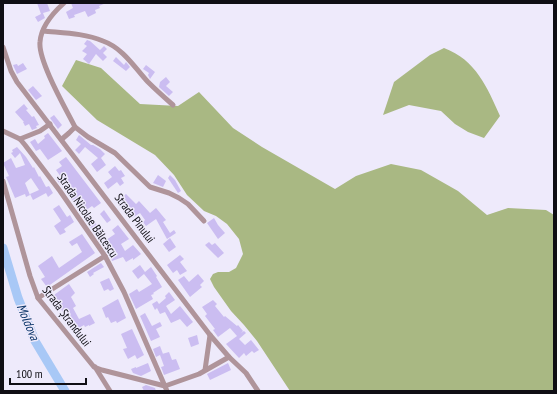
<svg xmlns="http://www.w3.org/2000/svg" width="557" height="394" font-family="'PT Sans Narrow',sans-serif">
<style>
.forest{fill:#a9b883}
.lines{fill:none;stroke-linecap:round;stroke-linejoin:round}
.river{stroke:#a8c8f6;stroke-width:9}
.building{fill:#cbbdf1}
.minor{stroke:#af949a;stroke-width:5}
.labels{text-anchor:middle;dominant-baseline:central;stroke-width:3;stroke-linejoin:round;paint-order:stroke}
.street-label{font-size:12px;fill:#0f0e14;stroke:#eeeafb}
.water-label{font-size:13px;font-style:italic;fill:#0b356a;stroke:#eeeafb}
</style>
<rect width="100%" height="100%" fill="#eeeafb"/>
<!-- forest -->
<g class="forest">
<path d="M444 48C476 60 487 87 500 116L484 138 468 132 455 124 441 111 409 105 383 115 394 82 430 55Z"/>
<path d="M76 60 101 68 140 104 178 106 199 92 233 128 262 147 335 189 356 176 391 164 421 170 458 191 487 215 508 208 546 210 554 215V391H290L257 341 244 325 231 311 214 287 210 279 213 274 218 272H229L236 268 243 254 239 239 227 224 216 216 204 211 187 195 174 175 155 155 97 120 62 86Z"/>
</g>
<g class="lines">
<!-- river -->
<path class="river" d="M3 248 18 298 35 341 65 391"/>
</g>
<!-- building -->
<g class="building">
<path d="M37 3H47L50 11 43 13 45 18 38 22 35 17 41 14Z"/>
<path d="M71 3H106L99 6 100 8 95 10 96 13 88 17 85 11 74 15 75 17 69 19 66 12 73 8Z"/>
<path d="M87 40 90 41 100 50 104 46 107 49 103 53 107 57 103 61 96 54 89 64 83 59 87 54 82 51 87 46 84 44Z"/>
<path d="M116 57 124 65 126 62 130 67 126 71 113 61Z"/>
<path d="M23 63 27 69 17 74 13 65 17 64 18 66Z"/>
<path d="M146 65 155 72 150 79 148 75 149 73 143 69Z"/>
<path d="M166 77 170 82 166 86 173 92 169 96 159 87 160 82Z"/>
<path d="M33 86 42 96 36 100 28 90Z"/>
<path d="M24 104 28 109 26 110 32 117 34 116 39 125 36 126 37 128 32 130 29 124 25 126 23 122H24L15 112Z"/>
<path d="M54 115 62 125 58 129 50 118Z"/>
<path d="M48 133 62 151 48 160 40 149 36 151 30 142 35 139 38 144 45 138 44 136Z"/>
<path d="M79 135 91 145H93L100 149 105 154 101 158 106 165 97 172 91 164 98 158 85 147 79 154 75 150 81 144 76 140Z"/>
<path d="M17 147 26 157 33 168 34 167 39 177 40 176 46 187 49 186 53 193 48 197 46 193 33 200 30 194 39 190 31 178 25 183 30 195 26 197 25 194 15 198 6 177 9 176 3 163 11 158 16 168 25 165 20 153 15 158 11 153 13 152 12 150Z"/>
<path d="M66 157 101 203 94 208 92 206 82 213 57 180 61 177 56 170 62 166 59 162Z"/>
<path d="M115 166 119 171 121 170 125 176 121 178 124 183 120 186 117 182 108 189 104 183 112 177 108 172Z"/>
<path d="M158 175 166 181 163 187 153 183Z"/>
<path d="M170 175 175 180 181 191 178 193 168 178Z"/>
<path d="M126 194 136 204 139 201 150 213 156 208 166 220 163 222 170 233 174 230 176 233 167 239 156 219 146 226 143 222 145 220 140 213 132 218 119 200Z"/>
<path d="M59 205 67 217 70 215 74 222 64 229 66 232 60 235 54 226 61 221 53 209Z"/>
<path d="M104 210 111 220 107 223 100 214Z"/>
<path d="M214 218 218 225 225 233 218 239 207 223Z"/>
<path d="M95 222 100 230 94 233 89 225Z"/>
<path d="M118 225 129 239 121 244 125 251 133 245 141 254 133 260V258L126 262 123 257 112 261 110 256 114 254 109 246 105 248 100 241 105 238 106 240 115 234 112 230Z"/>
<path d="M82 234 95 253 47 287 41 279 45 277 38 266 52 256 59 268 82 252 77 243 72 246 69 242Z"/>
<path d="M170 238 176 247 169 252 163 244Z"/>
<path d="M209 242 212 245 215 243 224 253 218 258 205 245Z"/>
<path d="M180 255 184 259 180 262 187 271 180 275 177 270 173 273 167 265Z"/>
<path d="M101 263 104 267 93 273 94 274 90 277 87 272Z"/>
<path d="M140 265 145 272 151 267 157 276 156 277 162 287 153 293 154 294 151 295 153 299 136 309 129 294 137 289 139 292 152 284 144 274 138 279 132 271Z"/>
<path d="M198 274 204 281 200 285 202 287 190 297 178 280 184 276 189 282Z"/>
<path d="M109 278 114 289 110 291 108 289 104 291 100 282Z"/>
<path d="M69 284 75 293 71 297 76 306 73 308 79 319 90 314 95 323 89 326V325L85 327 84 325 79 328 72 318 69 320 62 311 59 304H60L54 295Z"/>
<path d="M169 292 175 300 166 306 171 314 180 306 193 322 187 327 180 319 171 323 165 312 160 314 157 308 155 310 152 304 157 301 159 304 166 298 165 296Z"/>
<path d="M118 299 126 318 117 323 116 321 111 323 108 317 106 318 102 308Z"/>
<path d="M213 300 217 304 215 306 224 317 225 316 237 326 238 325 243 331 241 333 244 331 246 333 239 339 245 345 251 340 259 350 254 353 252 351 246 356 244 353 239 358 226 344 237 336 230 328 218 337 213 330 215 329 205 316 207 314 202 307Z"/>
<path d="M145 313 152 326 160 322 162 326 156 329 160 337 151 341 140 316Z"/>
<path d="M132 329 144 355 137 359 135 355 128 359 123 349 127 348 121 334Z"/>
<path d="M197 335 199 344 191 347 188 338Z"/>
<path d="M160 346 163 354H162L169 352 172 360 176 359 180 369 164 375 161 367 164 366 160 355 156 357 153 349Z"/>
<path d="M148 363 151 371 141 376 133 373 131 369 136 367V368Z"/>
<path d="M228 363 231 370 210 380 207 374Z"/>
<path d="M146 385 155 388 156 391H144L142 387Z"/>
</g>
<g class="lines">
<!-- minor -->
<g class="minor">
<path d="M43 31C63 33 84 33 103 41 123 48 135 68 148 82 156 90 165 98 173 105"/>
<path d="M3 47 11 71 17 82 210 335 229 357 246 373 258 391"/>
<path d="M75 127 88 137 115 153 150 187 169 193 179 198 188 204 204 221"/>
<path d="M3 131 20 139 25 145 60 191 105 256 124 292 167 391"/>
<path d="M20 139 40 131 50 124"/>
<path d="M62 139 69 133 75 127C66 109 38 61 40 42 41 27 54 12 64 3"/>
<path d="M3 181 30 276 38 298 94 367 102 370 165 386 199 374 229 357"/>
<path d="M38 298 105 256"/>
<path d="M95 367 110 391"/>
<path d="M205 370 210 335"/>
</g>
</g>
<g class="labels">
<!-- street labels -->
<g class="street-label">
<text transform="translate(88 215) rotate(56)">Strada Nicolae Bălcescu</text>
<text transform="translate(135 218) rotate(53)">Strada Pinului</text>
<text transform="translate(67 316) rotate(53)">Strada Ștrandului</text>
</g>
<!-- water labels -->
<g class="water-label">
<text transform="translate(28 322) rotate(67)">Moldova</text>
</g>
</g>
<!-- border -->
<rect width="557" height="394" fill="none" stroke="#0f0e14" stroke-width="8"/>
<!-- scale -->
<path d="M10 378v6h76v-6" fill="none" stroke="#0f0e14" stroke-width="2"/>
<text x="16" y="378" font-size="12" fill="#0f0e14" stroke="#eeeafb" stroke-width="3" paint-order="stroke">100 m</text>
</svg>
